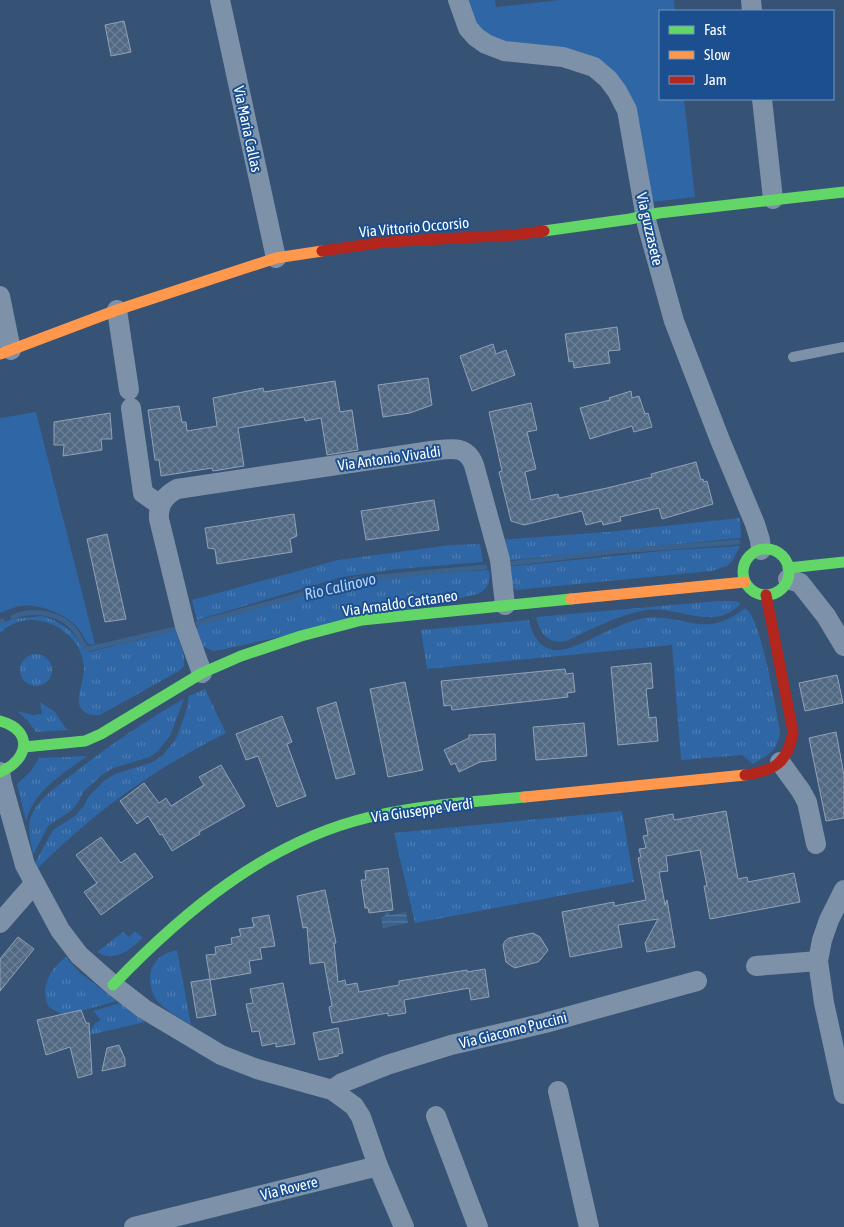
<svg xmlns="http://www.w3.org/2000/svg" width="844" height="1227" font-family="'Asap Condensed',sans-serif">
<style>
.grass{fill:url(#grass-tufts)}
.park{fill:#2f66a5}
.water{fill:url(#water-rules)}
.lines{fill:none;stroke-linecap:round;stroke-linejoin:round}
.stream{stroke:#3b618d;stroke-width:5}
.building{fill:url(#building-cross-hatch);stroke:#92a2b6}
.lane{stroke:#7d92a8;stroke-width:10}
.street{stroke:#7d92a8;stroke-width:20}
.fast{stroke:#63d668;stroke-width:11}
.slow{stroke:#ff974d;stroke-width:11}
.jam{stroke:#b3261e;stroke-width:11}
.labels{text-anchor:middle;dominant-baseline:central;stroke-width:4;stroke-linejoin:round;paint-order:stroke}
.street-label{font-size:15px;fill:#fff;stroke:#1b4f8f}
.water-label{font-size:16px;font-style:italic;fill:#b5d3f5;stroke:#1b4f8f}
</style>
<defs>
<pattern id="grass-tufts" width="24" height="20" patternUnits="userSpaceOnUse" patternTransform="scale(1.25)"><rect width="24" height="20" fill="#2f66a5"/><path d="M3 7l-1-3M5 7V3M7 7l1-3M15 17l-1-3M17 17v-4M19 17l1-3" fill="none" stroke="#4e7db2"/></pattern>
<pattern id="water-rules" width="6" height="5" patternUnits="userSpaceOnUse" patternTransform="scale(1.25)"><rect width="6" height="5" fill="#3b618d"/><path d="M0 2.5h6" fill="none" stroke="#58799e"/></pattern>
<pattern id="building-cross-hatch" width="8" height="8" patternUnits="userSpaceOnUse" patternTransform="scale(1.25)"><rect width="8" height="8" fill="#526984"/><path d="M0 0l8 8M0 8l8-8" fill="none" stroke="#6c8096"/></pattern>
</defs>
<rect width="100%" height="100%" fill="#365274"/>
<!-- grass -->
<g class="grass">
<path d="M740 518 741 538 504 561 498 540 607 532Z"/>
<path d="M480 544 483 562 398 569 342 577 197 620 192 600 338 560 451 545Z"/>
<path d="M740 546 733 560 727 566 712 571 516 590 511 586 505 567 672 550Z"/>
<path d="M489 570C491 581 488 589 478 594L220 650 213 651 202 646 194 628 198 627 197 624 360 581 399 576Z"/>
<path d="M718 601H734L741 603C716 633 677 605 646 610 618 615 592 629 566 641 548 644 540 634 536 617Z"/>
<path d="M745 608C761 616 776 710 780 731 778 751 769 754 753 764L742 755 681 760 672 645 427 669 421 630 529 620C532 634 538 647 554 650 573 653 616 623 640 619 683 611 702 642 745 608Z"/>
<path d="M42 616C54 620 64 624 73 634 79 640 81 649 89 652L176 631 184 655V666L179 671 100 715C91 716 82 714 79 704 77 694 85 678 84 666 80 627 29 604 0 633V624L12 619Z"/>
<circle cx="36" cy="670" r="16"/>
<path d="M205 689 226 733C151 771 98 809 38 868L35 863 53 830 75 816 83 807 89 796 105 780 115 774 153 762 162 756 176 739 186 712 189 696Z"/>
<path d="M184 699 170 736 158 751 150 757 113 768 102 775 83 792 78 803 71 811 48 826 33 855C31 841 26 827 32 814 40 797 57 787 70 776 106 748 144 721 184 699Z"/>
<path d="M40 702 55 712 67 730 36 732 28 721 17 711 33 715 42 714Z"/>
<path d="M87 756C63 774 34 790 26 821L17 784 31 771 39 758Z"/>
<path d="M622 811 634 882 415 923 394 833Z"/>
<path d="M135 931 143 938C129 950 116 963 97 952L123 932 129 937Z"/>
<path d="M177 950 191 1025C180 1018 168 1012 159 1003 149 992 146 972 157 960 162 954 170 952 177 950Z"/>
<path d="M66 957 79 972 117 1001 70 1014H61L49 1007C39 988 50 969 66 957Z"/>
<path d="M120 1003 145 1022 89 1035 95 1023 101 1020 93 1011Z"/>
</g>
<!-- park -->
<g class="park">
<path d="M465 0H495L496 7 560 0H674L675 11H660V99H684L695 197 651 202 619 81 482 36Z"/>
<path d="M36 412 94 640 95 645 88 644C84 638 82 632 77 627 64 613 38 603 19 606 12 608 6 611 0 613V418Z"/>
</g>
<!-- water -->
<path class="water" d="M389 912 390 915 406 912 408 923 383 928 381 917 385 916V913Z"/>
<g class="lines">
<!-- stream -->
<g class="stream">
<path d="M505 564 620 551 738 542"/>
<path d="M13 617C35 608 63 613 77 633 81 639 82 646 88 649L175 629"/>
<path d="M0 622 2 621"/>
<path d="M198 623 357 579 485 567"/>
</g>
</g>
<!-- building -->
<g class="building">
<path d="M124 21 131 52 111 56 105 25Z"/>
<path d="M617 327 620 350 608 351 610 363 574 368 573 361 569 362 565 334Z"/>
<path d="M493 344 496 354 506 350 515 375 472 391 460 356Z"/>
<path d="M428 378 432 405 410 413 383 417 378 385Z"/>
<path d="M335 381 340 412 352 410 358 450 327 455 321 418 305 421 304 417 238 428 244 466 213 471 212 468 161 476 159 460H155L148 410 179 406 182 422H186L187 431 217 426 213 398 263 388 264 392Z"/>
<path d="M631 391 632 398 639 396 645 414 648 413 652 427 634 432 632 426 590 439 580 408 610 400 609 398Z"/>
<path d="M531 403 537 430 527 432 536 469 525 472 531 500 558 494 559 498 607 488 652 477 651 474 696 462 701 480 703 479 704 482 707 481 713 504 662 519 659 508 620 517 621 521 603 525 602 521 586 525 582 511 524 525 511 521 499 472 502 471 489 412Z"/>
<path d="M110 413 112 439H101L102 450 63 456 64 445H54V422Z"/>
<path d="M434 500 439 530 366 540 361 511Z"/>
<path d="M294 514 297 536 290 539 292 552 217 564 215 549 208 548 205 528Z"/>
<path d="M107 534 126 619 105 622 87 539Z"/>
<path d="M651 663 653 688 646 689 649 718 656 717 658 741 618 745 611 667Z"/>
<path d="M565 669 566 674 573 673 575 692 567 693 568 697 452 710 451 705 444 706 441 681Z"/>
<path d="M837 675 843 703 805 711 799 683Z"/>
<path d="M405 682 423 770 388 777 370 689Z"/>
<path d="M336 702 355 774 336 779 317 708Z"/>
<path d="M282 716 292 742 287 744 306 796 277 807 258 756 246 760 236 734Z"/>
<path d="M584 723 587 756 536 760 533 727Z"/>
<path d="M836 732 844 775V818L826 821 809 738Z"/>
<path d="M495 734 496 760 480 762 459 772 455 763 451 765 444 750 469 738V735Z"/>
<path d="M221 765 245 806 199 832 200 834 172 851 162 834 160 835 148 816 137 824 120 801 144 783 159 803 166 798 171 806 204 785 199 777Z"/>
<path d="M726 811 738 879 747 877 748 882 794 873 800 902 710 919 704 886H707L700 850 666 856 668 871 659 872 665 905 667 900 675 947 647 952 645 943 658 919 618 925 622 947 570 957 562 912 614 902V906L646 900 638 858 641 857 639 849 646 848 643 836 648 835 645 819 673 814 674 820Z"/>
<path d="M101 837 121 863 135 853 153 877 101 915 84 892 97 883 76 855Z"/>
<path d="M388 868 393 910 369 913 368 908H365L361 880H366L365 871Z"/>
<path d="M325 890 336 943H334L338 982 345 980 346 985 357 983 359 992 399 985V981L467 970V972L485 969 489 997 471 1000 469 988 404 1000 406 1013 388 1016V1013L332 1023 329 1007 332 1006 324 962 310 964 307 927 303 928 297 896Z"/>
<path d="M269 915 275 946 260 948 262 959 249 961 251 973 210 980 216 1015 197 1018 191 982 210 979 206 955 216 954 215 947 232 944 231 938 241 936 239 929 254 927 252 918Z"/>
<path d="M533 933 540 937 548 950 541 959 538 962 522 966 515 968 510 965 506 962 503 945 505 941 509 938Z"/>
<path d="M18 937 34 949 0 991V959Z"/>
<path d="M283 983 295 1044 276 1047V1043L262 1046 259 1031 252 1032 246 1004 253 1003 250 989Z"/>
<path d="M81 1010 86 1023H89L92 1074 78 1078 70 1047 46 1055 37 1020Z"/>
<path d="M338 1028 343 1053 338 1054V1056L319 1060 313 1033Z"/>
<path d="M119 1045 125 1059V1066L102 1071 107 1048Z"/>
</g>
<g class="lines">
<!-- lane -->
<path class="lane" d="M793 357 844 347"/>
<!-- street -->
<g class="street">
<path d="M220 0 276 258"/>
<path d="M458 0 468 28 476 37 486 44 504 51 563 57 594 67 608 79 617 91 627 110 647 224 674 321 720 440 755 524 760 540 761 550"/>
<path d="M751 0 752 11"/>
<path d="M762 99 773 199"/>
<path d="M0 296 11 350"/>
<path d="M117 310 129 390"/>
<path d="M131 408 143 493 160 505"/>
<path d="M788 579 800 583 826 616 844 646"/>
<path d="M202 673 185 626 159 519C158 505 164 496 177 489L431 451C450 449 466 444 474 465L500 560 505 605"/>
<path d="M780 762 801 791 807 802 816 844"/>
<path d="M0 772 2 783 25 865 60 930 79 955 113 985 144 1009 221 1055 257 1069 332 1090 354 1106 361 1117 378 1166 404 1227"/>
<path d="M844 890 829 920 822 940 818 961 824 1003 844 1094"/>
<path d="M0 923 34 884"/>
<path d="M756 966 818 961"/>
<path d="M332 1090 342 1083 387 1065 451 1045 545 1023 697 981"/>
<path d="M558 1091 589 1227"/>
<path d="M436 1116 478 1227"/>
<path d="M134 1227 378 1166"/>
</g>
<!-- fast -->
<g class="fast">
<path d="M544 231 630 219 659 213 844 192"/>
<circle cx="766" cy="572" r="23"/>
<path d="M788 568 844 562"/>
<path d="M0 721C34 730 29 760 0 772"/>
<path d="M24 747 85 741 101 734 202 673 241 656 301 636 362 620 571 599"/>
<path d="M113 985C184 911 268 841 370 817 421 805 473 802 525 797"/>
</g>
<!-- slow -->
<g class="slow">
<path d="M0 354 117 310 276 258 322 251"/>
<path d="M571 599 745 582"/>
<path d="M525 797 745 775"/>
</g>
<!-- jam -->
<g class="jam">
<path d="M322 251 385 242 514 235 544 231"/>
<path d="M745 775C774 771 788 763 793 732L766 595"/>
</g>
</g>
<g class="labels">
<!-- street labels -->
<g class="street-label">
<text transform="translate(248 129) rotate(78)">Via Maria Callas</text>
<text transform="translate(414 227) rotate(-5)">Via Vittorio Occorsio</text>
<text transform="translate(650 229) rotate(77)">Via guzzasete</text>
<text transform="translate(389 458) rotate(-8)">Via Antonio Vivaldi</text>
<text transform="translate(400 603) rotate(-8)">Via Arnaldo Cattaneo</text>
<text transform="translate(422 810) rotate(-8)">Via Giuseppe Verdi</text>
<text transform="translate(513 1030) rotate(-14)">Via Giacomo Puccini</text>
<text transform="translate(289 1188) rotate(-14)">Via Rovere</text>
</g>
<!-- water labels -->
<g class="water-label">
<text transform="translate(340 586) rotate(-13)">Rio Calinovo</text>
</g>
</g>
<!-- legend -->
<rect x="659" y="10" width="175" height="90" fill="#1b4f8f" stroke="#7695bc"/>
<rect x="669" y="26" width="25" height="8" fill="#63d668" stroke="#7695bc"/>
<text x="704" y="35" font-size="15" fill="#ffffff">Fast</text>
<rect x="669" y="51" width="25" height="8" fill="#ff974d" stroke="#7695bc"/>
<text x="704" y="60" font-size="15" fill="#ffffff">Slow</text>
<rect x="669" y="76" width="25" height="8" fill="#b3261e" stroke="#7695bc"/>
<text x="704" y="85" font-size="15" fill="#ffffff">Jam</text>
</svg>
